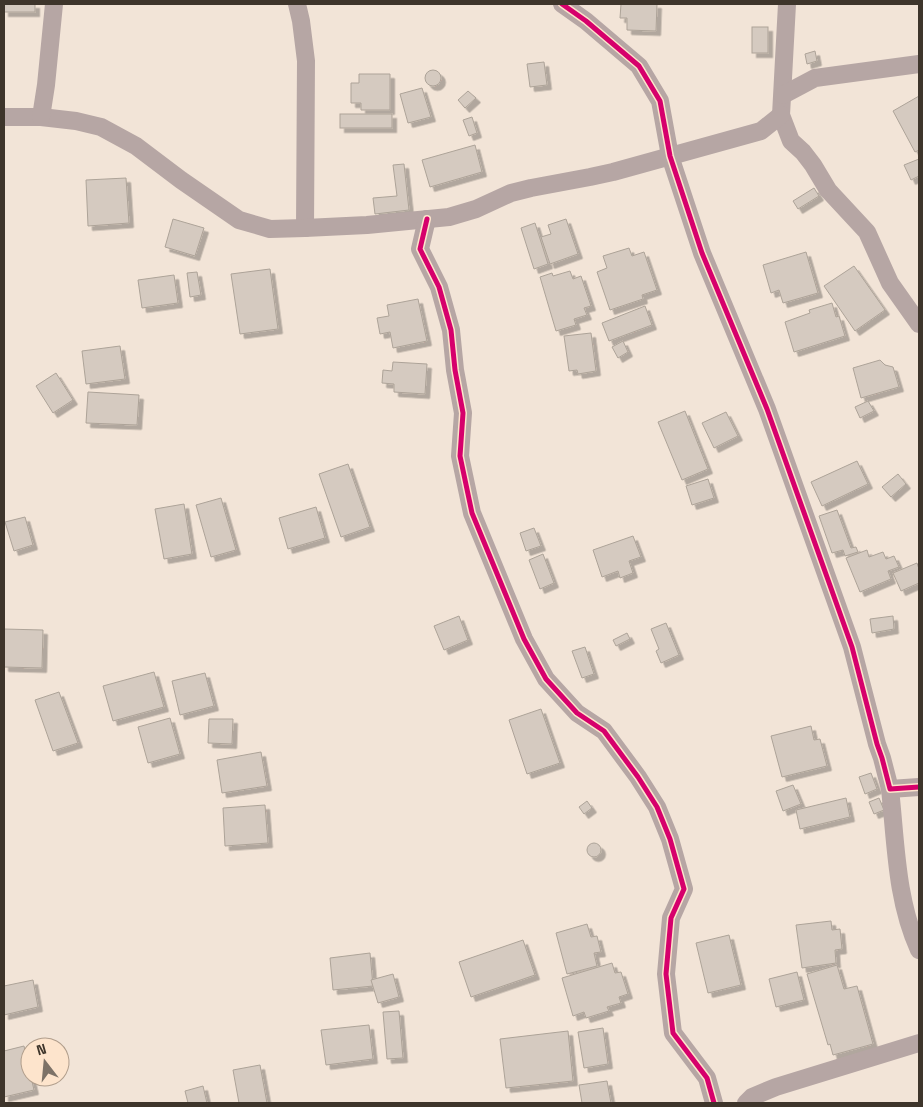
<svg xmlns="http://www.w3.org/2000/svg" width="923" height="1107" font-family="'Space Grotesk',sans-serif">
<style>
.building{fill:#d5cac0;stroke:#ada398;filter:url(#shadow)}
.lines{fill:none;stroke-linecap:round;stroke-linejoin:round}
.street{stroke:#b6a6a4;stroke-width:18}
.cycleway-casing{stroke:#fde4cc;stroke-width:8}
.cycleway{stroke:#d6006c;stroke-width:5}
</style>
<defs>
<filter id="shadow"><feDropShadow dx="4.5" dy="4.5" stdDeviation="0" flood-color="#0004"/></filter>
</defs>
<rect width="100%" height="100%" fill="#f2e4d7"/>
<!-- building -->
<g class="building">
<rect x="4" y="4" width="31" height="8"/>
<path d="M621 4H657L656 31 627 30V18H620Z"/>
<rect x="752" y="27" width="16" height="26"/>
<path d="M815 51 817 61 807 64 805 54Z"/>
<path d="M544 62 547 85 530 87 527 64Z"/>
<circle cx="433" cy="78" r="8"/>
<path d="M359 74H390V110H361V103H351V83H359Z"/>
<path d="M422 88 431 117 408 123 400 94Z"/>
<path d="M468 91 476 98 465 108 458 100Z"/>
<path d="M919 96V150L915 152 893 111Z"/>
<rect x="340" y="114" width="52" height="14"/>
<path d="M472 117 477 133 469 136 463 120Z"/>
<path d="M475 145 482 172 430 187 422 160Z"/>
<path d="M919 159V176L911 180 904 165Z"/>
<path d="M404 164 409 210 375 214 373 198 397 196 393 165Z"/>
<path d="M126 178 129 223 88 226 86 180Z"/>
<path d="M814 188 819 196 798 209 793 201Z"/>
<path d="M173 219 204 228 195 256 165 247Z"/>
<path d="M566 219 578 254 550 264 541 237 551 234 548 225Z"/>
<path d="M535 223 548 264 534 269 521 228Z"/>
<path d="M629 248 632 256 644 252 657 290 642 295 643 299 610 310 597 272 607 268 603 256Z"/>
<path d="M806 252 818 293 783 303 779 290 771 293 763 265Z"/>
<path d="M854 266 885 310 855 331 824 286Z"/>
<path d="M270 269 278 329 240 334 231 274Z"/>
<path d="M570 271 573 279 581 276 591 306 584 308 587 315 574 319 576 325 556 331 540 277 552 273 553 276Z"/>
<path d="M197 272 201 295 190 297 187 273Z"/>
<path d="M174 275 178 303 142 308 138 280Z"/>
<path d="M418 299 427 341 393 348 390 332 380 334 377 318 389 316 387 305Z"/>
<path d="M832 303 836 317 839 316 845 336 794 352 785 322 810 313 809 310Z"/>
<path d="M645 306 652 325 609 341 602 323Z"/>
<path d="M591 333 596 371 578 374 577 370 569 371 564 336Z"/>
<path d="M623 341 628 352 618 358 612 347Z"/>
<path d="M120 346 125 379 86 384 82 351Z"/>
<path d="M880 360 885 365 893 367 899 387 861 398 853 368Z"/>
<path d="M393 362 427 364 425 394 394 392V384L382 383 383 370 392 371Z"/>
<path d="M56 373 73 400 53 413 36 386Z"/>
<path d="M88 392 139 395 137 425 86 423Z"/>
<path d="M868 401 874 411 860 418 855 407Z"/>
<path d="M685 411 708 469 682 480 658 422Z"/>
<path d="M726 412 738 436 714 448 702 423Z"/>
<path d="M857 461 868 484 822 506 811 482Z"/>
<path d="M348 464 370 527 341 537 319 474Z"/>
<path d="M898 474 906 484 891 497 882 487Z"/>
<path d="M708 479 714 498 692 505 686 486Z"/>
<path d="M221 498 236 550 211 557 196 505Z"/>
<path d="M184 504 192 554 164 559 155 509Z"/>
<path d="M316 507 325 538 288 549 279 518Z"/>
<path d="M837 510 851 548 856 547 858 552 845 556 843 550 832 553 819 516Z"/>
<path d="M25 517 33 545 14 551 5 522Z"/>
<path d="M534 528 541 546 526 551 520 533Z"/>
<path d="M633 536 641 557 629 561 633 573 620 578 618 571 602 577 593 550Z"/>
<path d="M867 550 869 557 883 552 886 559 894 556 899 567 888 571 891 579 860 592 846 558Z"/>
<path d="M543 554 554 583 540 589 529 560Z"/>
<path d="M917 563 919 569V583L901 591 893 573Z"/>
<path d="M459 616 468 640 444 650 434 626Z"/>
<path d="M893 616 894 629 872 633 870 619Z"/>
<path d="M666 623 679 655 661 663 656 651 659 649 651 629Z"/>
<path d="M4 629 43 630 42 668 4 667Z"/>
<path d="M627 633 630 639 616 646 613 640Z"/>
<path d="M585 647 594 674 582 678 572 651Z"/>
<path d="M154 672 164 707 113 721 103 686Z"/>
<path d="M205 673 214 706 180 715 172 681Z"/>
<path d="M59 692 78 743 53 751 35 700Z"/>
<path d="M541 709 560 763 527 774 509 720Z"/>
<path d="M170 718 180 754 148 763 138 727Z"/>
<path d="M209 719H233L232 744 208 743Z"/>
<path d="M811 726 814 740 820 739 827 766 782 777 771 736Z"/>
<path d="M261 752 267 786 222 793 217 760Z"/>
<path d="M871 773 877 789 865 794 859 777Z"/>
<path d="M793 785 801 804 783 811 776 791Z"/>
<path d="M846 798 850 817 800 829 796 810Z"/>
<path d="M879 798 884 810 874 814 869 802Z"/>
<path d="M587 801 592 808 584 814 579 807Z"/>
<path d="M265 805 268 843 225 846 223 808Z"/>
<circle cx="594" cy="850" r="7"/>
<path d="M831 921 832 930 840 929 842 949 835 950 836 963 802 968 796 925Z"/>
<path d="M587 924 591 937 597 936 601 952 594 953 597 966 567 974 556 933Z"/>
<path d="M729 935 741 985 708 993 696 943Z"/>
<path d="M523 940 535 975 471 997 459 962Z"/>
<path d="M370 953 373 986 333 990 330 958Z"/>
<path d="M612 963 615 973 621 972 628 994 619 997 621 1003 607 1007 609 1011 586 1018 584 1012 573 1016 562 978Z"/>
<path d="M837 965 844 989 857 986 873 1044 833 1055 830 1044 828 1045 807 974Z"/>
<path d="M797 972 804 1000 776 1007 769 979Z"/>
<path d="M393 974 399 997 378 1003 371 980Z"/>
<path d="M33 980 38 1007 4 1015V986Z"/>
<path d="M399 1011 403 1058 387 1059 383 1012Z"/>
<path d="M369 1025 373 1059 326 1065 321 1030Z"/>
<path d="M603 1028 608 1064 584 1068 578 1032Z"/>
<path d="M568 1031 573 1081 506 1088 500 1039Z"/>
<path d="M24 1046 30 1072V1077H31L34 1090 4 1097V1051Z"/>
<path d="M260 1065 267 1103H239L233 1070Z"/>
<path d="M607 1081 611 1103H582L579 1085Z"/>
<path d="M203 1086 207 1103H188L185 1091Z"/>
</g>
<g class="lines">
<!-- street -->
<g class="street">
<path d="M297 4 301 21 306 61 305 228"/>
<path d="M562 4 586 21 639 66 660 101 670 156 702 253 767 409 852 647 877 744 882 758 890 789 919 787"/>
<path d="M787 4 781 115 791 141 803 152 813 165 828 190 867 232 890 283 919 324"/>
<path d="M783 95 815 78 919 64"/>
<path d="M4 117H41L76 121 101 127 136 146 181 180 239 220 270 229 305 228 367 225 449 217 476 209 511 193 531 188 590 177 613 172 761 131 781 115"/>
<path d="M41 117 46 85 54 4"/>
<path d="M427 219 420 249 439 287 451 330 455 370 463 413 460 456 472 513 524 639 546 679 577 713 604 731 638 777 657 807 670 839 684 889 671 918 666 974 673 1033 707 1078 714 1103"/>
<path d="M890 789C896 843 896 900 919 950"/>
<path d="M746 1103 752 1097 776 1087 919 1043"/>
</g>
<!-- cycleway casing -->
<g class="cycleway-casing">
<g id="cycleway">
<path d="M562 4 586 21 639 66 660 101 670 156 702 253 767 409 852 647 877 744 882 758 890 789 919 787"/>
<path d="M427 219 420 249 439 287 451 330 455 370 463 413 460 456 472 513 524 639 546 679 577 713 604 731 638 777 657 807 670 839 684 889 671 918 666 974 673 1033 707 1078 714 1103"/>
</g>
</g>
<!-- cycleway -->
<use href="#cycleway" class="cycleway"/>
</g>
<!-- border -->
<rect width="923" height="1107" fill="none" stroke="#3e352b" stroke-width="10"/>
<!-- north arrow -->
<g transform="translate(45 1062) rotate(344)"><circle r="24" fill="#fde4cc" stroke="#b19e8c"/>
<path d="M0-4L9 19L0 12L-9 19Z" fill="#7d7267"/>
<text y="-8" font-size="14" font-weight="bold" text-anchor="middle" fill="#3e352b">N</text>
</g>
</svg>
